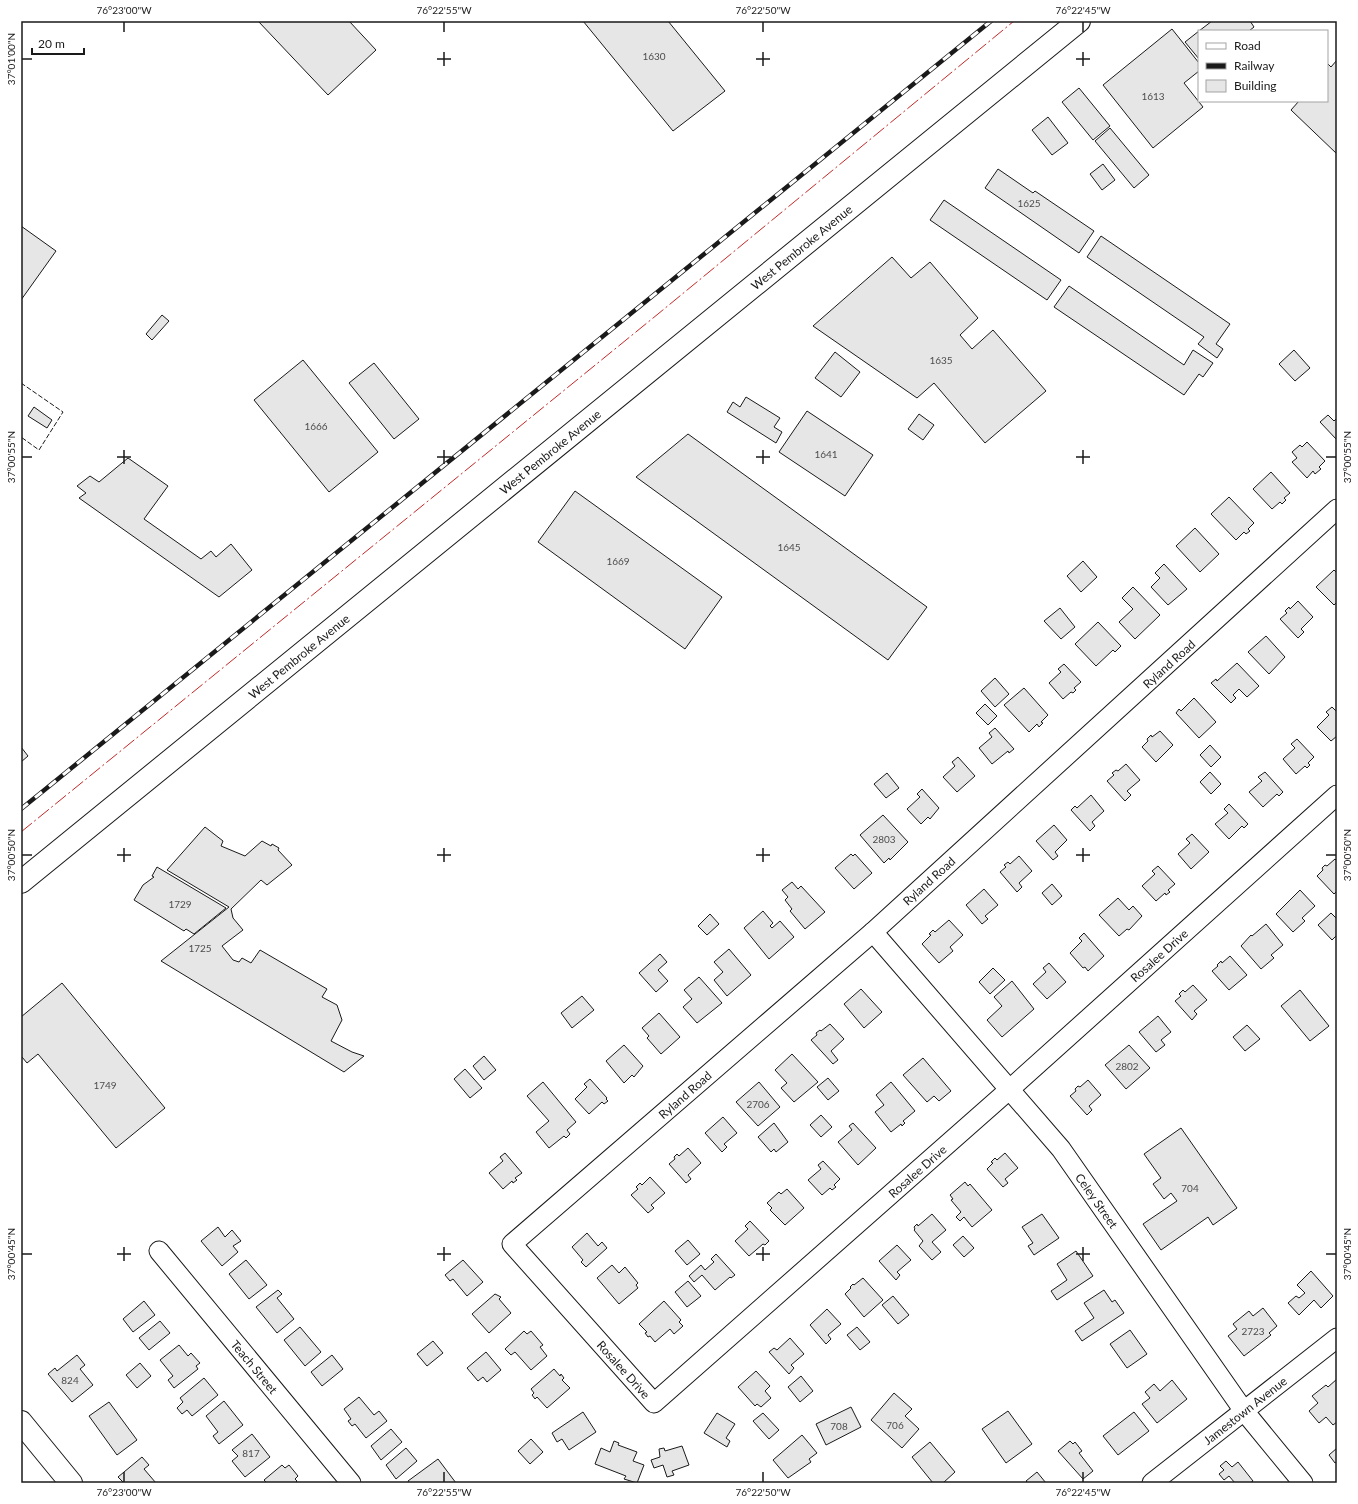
<svg xmlns="http://www.w3.org/2000/svg" width="1358" height="1504" font-family="Lato,sans-serif">
<style>
.building{fill:#e6e6e6;stroke:#1a1a1a}
.lines{fill:none;stroke-linecap:round;stroke-linejoin:round}
.minor-casing{stroke:#1a1a1a;stroke-width:21}
.major-casing{stroke:#1a1a1a;stroke-width:24}
.minor{stroke:#fff;stroke-width:19}
.major{stroke:#fff;stroke-width:22}
.rail-casing{stroke:#1a1a1a;stroke-width:4.5}
.rail{stroke:#fff;stroke-width:3;stroke-dasharray:9;stroke-linecap:butt}
.fence{stroke:#1a1a1a;stroke-width:1;stroke-dasharray:5 2;stroke-linecap:butt}
.power{stroke:#c62828;stroke-width:1;stroke-dasharray:14 3 2 3;stroke-linecap:butt}
.ticks{fill:none;stroke:#1a1a1a;stroke-width:1.5}
.labels{text-anchor:middle;dominant-baseline:central;stroke-width:3;stroke-linejoin:round;paint-order:stroke}
.number-label{font-size:10px;fill:#4d4d4d}
.street-label{font-size:12px;fill:#1a1a1a;stroke:#fff}
.neatline{fill:none;stroke:#1a1a1a;stroke-width:1.5}
.ticks-label{font-size:10px;text-anchor:middle;fill:#1a1a1a}
</style>
<rect width="100%" height="100%" fill="#fff"/>
<!-- building -->
<g class="building">
<path d="M258 21H349L376 50 328 95Z"/>
<path d="M583 21H668L725 91 673 131Z"/>
<path d="M1212 21H1250L1254 27 1249 31H1199Z"/>
<path d="M1172 29 1199 63V71L1184 83 1203 107 1153 148 1103 85Z"/>
<path d="M1199 31V59L1185 42Z"/>
<path d="M1337 60V154L1291 110 1299 101H1327V63L1331 67Z"/>
<path d="M1079 88 1110 126 1093 140 1062 102Z"/>
<path d="M1048 117 1068 143 1052 155 1032 130Z"/>
<path d="M1110 128 1149 175 1134 188 1095 141Z"/>
<path d="M1103 164 1115 180 1102 190 1090 174Z"/>
<path d="M998 169 1033 193 1035 191 1094 231 1079 253 985 188Z"/>
<path d="M944 200 1061 280 1047 300 930 220Z"/>
<path d="M21 226 56 251 21 300Z"/>
<path d="M1101 236 1230 324 1216 344 1223 349 1217 358 1198 344 1204 337 1087 257Z"/>
<path d="M892 257 911 278 930 262 978 318 960 335 972 349 993 330 1046 391 985 443 934 383 917 398 813 326Z"/>
<path d="M1069 286 1184 365 1193 350 1213 363 1203 377 1199 374 1184 395 1054 307Z"/>
<path d="M162 315 169 321 152 340 146 334Z"/>
<path d="M1294 350 1310 368 1295 381 1279 364Z"/>
<path d="M835 352 860 372 841 397 815 378Z"/>
<path d="M303 360 378 452 329 492 254 400Z"/>
<path d="M374 363 419 419 394 439 349 383Z"/>
<path d="M746 397 780 418 774 427 782 432 776 443 727 412 733 402 740 407Z"/>
<path d="M34 407 52 420 47 428 28 416Z"/>
<path d="M807 411 873 455 845 496 779 452Z"/>
<path d="M919 414 934 425 923 440 908 429Z"/>
<path d="M1328 415 1334 421 1337 418V440L1320 422Z"/>
<path d="M688 434 927 607 888 660 636 477Z"/>
<path d="M1307 442 1325 461 1319 467 1321 469 1315 474 1313 471 1307 478 1292 462 1297 458 1292 452 1300 445 1302 447Z"/>
<path d="M128 458 168 486 144 519 201 559 211 551 216 557 231 544 252 570 219 597 79 498 86 493 77 486 90 476 99 482Z"/>
<path d="M1271 472 1290 493 1284 498 1286 500 1282 504 1280 502 1272 509 1253 489Z"/>
<path d="M575 491 722 597 685 649 538 542Z"/>
<path d="M1229 497 1254 523 1248 529 1250 531 1246 534 1244 532 1236 540 1211 514Z"/>
<path d="M1195 528 1219 554 1200 572 1176 546Z"/>
<path d="M1083 561 1097 577 1081 592 1067 576Z"/>
<path d="M1164 564 1187 589 1168 605 1151 587 1160 578 1155 573Z"/>
<path d="M1334 570 1337 573V602L1334 605 1316 587Z"/>
<path d="M1133 587 1160 615 1135 639 1119 622 1133 609 1122 598Z"/>
<path d="M1298 601 1313 617 1301 629 1304 632 1298 638 1280 619 1287 613 1285 611 1289 607 1290 609Z"/>
<path d="M1060 608 1075 627 1061 639 1044 621Z"/>
<path d="M1098 622 1121 646 1115 652 1113 650 1096 666 1075 644Z"/>
<path d="M1266 636 1285 657 1269 674 1248 652Z"/>
<path d="M1237 663 1259 686 1247 697 1239 689 1233 695 1236 698 1231 703 1211 683 1216 679 1217 681Z"/>
<path d="M1064 664 1081 682 1074 688 1076 690 1073 693 1071 692 1063 699 1049 683 1061 672 1058 669Z"/>
<path d="M995 678 1009 694 995 707 981 691Z"/>
<path d="M1024 688 1048 715 1041 722 1043 723 1039 727 1037 724 1029 732 1004 705Z"/>
<path d="M1194 698 1216 722 1199 738 1176 713 1179 709 1181 711Z"/>
<path d="M985 704 997 716 988 725 976 713Z"/>
<path d="M1332 707 1337 712V736L1331 741 1317 727 1329 715 1326 712Z"/>
<path d="M995 728 1014 749 1009 753 1008 751 992 764 979 748 992 737 989 733Z"/>
<path d="M1160 731 1173 745 1156 762 1142 747 1148 741 1147 739 1151 735 1152 737Z"/>
<path d="M1297 739 1314 757 1308 763 1310 765 1307 768 1305 766 1296 774 1283 759 1295 748 1291 744Z"/>
<path d="M1210 745 1221 757 1211 767 1200 755Z"/>
<path d="M21 747 28 756 21 762Z"/>
<path d="M958 757 975 776 957 792 943 777 955 766 952 762Z"/>
<path d="M1126 764 1140 780 1127 791 1131 795 1125 801 1107 781 1114 775 1112 773 1116 770 1118 771Z"/>
<path d="M1210 772 1221 784 1211 794 1200 782Z"/>
<path d="M1265 772 1283 792 1279 796 1277 794 1263 807 1249 792 1262 781 1258 777Z"/>
<path d="M887 773 899 788 886 798 874 784Z"/>
<path d="M922 789 939 808 930 819 928 817 921 824 907 809 920 797 917 794Z"/>
<path d="M1091 795 1104 811 1092 822 1095 826 1090 831 1071 810 1075 806 1077 808Z"/>
<path d="M1229 804 1248 824 1244 828 1242 826 1229 839 1215 824 1228 813 1224 809Z"/>
<path d="M883 815 908 842 890 860 889 858 884 863 860 835Z"/>
<path d="M1054 825 1067 840 1055 852 1058 856 1053 860 1036 841Z"/>
<path d="M205 827 223 841 221 846 245 856 262 841 271 846 272 844 279 848 278 850 292 865 267 885 261 880 231 909 233 918 243 930 222 946 233 960 239 962 242 958 251 963 260 950 327 989 322 997 337 1005 342 1020 331 1041 352 1052 364 1056 344 1072 161 961 229 907 167 870Z"/>
<path d="M1192 834 1209 852 1191 869 1178 854 1190 843 1186 839Z"/>
<path d="M851 854 853 856 855 854 872 873 854 889 835 868Z"/>
<path d="M1019 856 1032 871 1019 883 1022 887 1017 892 1000 872 1006 867 1004 865 1008 862 1010 864Z"/>
<path d="M1335 859 1337 861V891L1334 894 1317 876 1323 870 1322 868 1325 865 1327 866Z"/>
<path d="M1158 866 1175 884 1168 890 1170 892 1166 895 1165 893 1156 901 1142 886 1155 874 1152 871Z"/>
<path d="M157 867 226 908 194 934 186 929 184 931 134 900 143 885 154 877 152 876Z"/>
<path d="M792 882 798 889 801 886 825 912 805 929 790 911 792 909 785 900 788 897 782 890Z"/>
<path d="M1052 884 1062 896 1052 905 1042 893Z"/>
<path d="M984 889 998 905 985 916 988 919 982 924 966 905Z"/>
<path d="M1300 890 1315 906 1302 918 1305 921 1293 932 1276 914Z"/>
<path d="M1118 898 1129 910 1133 906 1142 916 1129 930 1127 929 1119 936 1099 915Z"/>
<path d="M763 911 773 923 770 926 772 928 780 921 794 937 769 959 744 928Z"/>
<path d="M1331 913 1337 919V935L1332 940 1318 925Z"/>
<path d="M710 914 719 924 707 935 698 926Z"/>
<path d="M949 920 963 935 950 947 953 951 939 963 922 944 931 935 929 934 933 930 935 932Z"/>
<path d="M1266 924 1283 945 1271 955 1274 958 1261 969 1241 946 1251 935 1252 936Z"/>
<path d="M1084 933 1104 956 1088 971 1085 967 1083 968 1070 953 1082 941 1079 938Z"/>
<path d="M729 949 751 975 727 996 714 980 723 972 714 962Z"/>
<path d="M660 954 667 962 658 970 668 981 656 992 639 973Z"/>
<path d="M1230 956 1247 975 1229 990 1212 971 1218 966 1217 965 1221 961 1222 963Z"/>
<path d="M1049 963 1066 982 1047 999 1033 984 1046 972 1043 968Z"/>
<path d="M993 968 1005 980 990 994 979 982Z"/>
<path d="M699 977 722 1003 697 1023 683 1007 692 999 684 990Z"/>
<path d="M1012 981 1034 1009 1002 1037 987 1020 1002 1006 994 997Z"/>
<path d="M62 983 165 1108 116 1148 38 1054 27 1063 22 1057 21 1058V1017Z"/>
<path d="M1193 985 1207 1000 1194 1011 1197 1014 1192 1020 1175 1001 1181 996 1179 994 1183 990 1185 992Z"/>
<path d="M861 989 882 1012 864 1028 844 1004Z"/>
<path d="M1300 990 1329 1026 1310 1041 1281 1006Z"/>
<path d="M582 996 594 1010 572 1028 561 1013Z"/>
<path d="M659 1013 680 1037 661 1054 647 1038 649 1036 642 1028Z"/>
<path d="M1158 1016 1171 1032 1161 1040 1165 1045 1156 1052 1139 1032Z"/>
<path d="M830 1024 844 1039 831 1051 838 1060 833 1064 811 1040 817 1035 816 1033 820 1030 821 1031Z"/>
<path d="M1247 1025 1260 1039 1245 1051 1233 1037Z"/>
<path d="M624 1045 643 1066 634 1077 632 1075 624 1083 606 1061Z"/>
<path d="M1129 1045 1150 1068 1126 1089 1105 1065Z"/>
<path d="M792 1054 818 1082 794 1102 781 1088 787 1083 775 1070Z"/>
<path d="M484 1056 496 1070 484 1080 473 1066Z"/>
<path d="M923 1058 951 1091 939 1101 934 1096 927 1102 903 1075Z"/>
<path d="M465 1069 482 1088 470 1098 454 1079Z"/>
<path d="M828 1078 839 1091 828 1100 817 1087Z"/>
<path d="M590 1079 607 1098 606 1099 608 1101 604 1104 602 1102 589 1114 575 1099 587 1087 584 1084Z"/>
<path d="M1088 1080 1101 1095 1089 1106 1092 1110 1087 1115 1070 1096 1076 1091 1075 1089 1078 1086 1080 1087Z"/>
<path d="M543 1082 576 1122 567 1130 570 1134 566 1138 564 1136 549 1148 536 1132 549 1121 527 1096Z"/>
<path d="M759 1082 780 1107 758 1126 736 1102Z"/>
<path d="M891 1082 915 1111 903 1121 905 1123 902 1126 901 1124 891 1132 875 1112 884 1105 876 1095Z"/>
<path d="M821 1115 832 1127 821 1137 810 1125Z"/>
<path d="M723 1117 737 1133 724 1144 727 1147 722 1152 705 1133Z"/>
<path d="M774 1123 788 1142 776 1152 774 1149 771 1152 758 1137Z"/>
<path d="M853 1123 876 1148 858 1165 838 1142 852 1130 849 1126Z"/>
<path d="M1181 1128 1237 1208 1213 1225 1208 1217 1161 1250 1143 1224 1177 1201 1171 1193 1164 1199 1153 1184 1161 1178 1144 1154Z"/>
<path d="M688 1148 701 1163 688 1175 691 1179 686 1183 669 1164 675 1159 674 1157 677 1154 679 1156Z"/>
<path d="M505 1153 522 1173 515 1178 517 1180 513 1183 512 1181 503 1189 489 1173 503 1161 500 1157Z"/>
<path d="M1005 1153 1018 1168 1005 1179 1008 1183 1003 1187 987 1169 993 1163 991 1162 995 1158 997 1160Z"/>
<path d="M823 1161 840 1179 834 1185 836 1187 832 1190 830 1188 822 1195 808 1180 821 1169 818 1165Z"/>
<path d="M650 1177 665 1193 651 1205 654 1208 648 1213 631 1195 638 1189 636 1187 640 1183 642 1185Z"/>
<path d="M965 1182 968 1186 970 1184 992 1210 972 1227 964 1217 960 1221 956 1217 961 1212 951 1200 953 1199 950 1195Z"/>
<path d="M787 1189 804 1208 785 1225 770 1210 772 1208 767 1203 779 1192 781 1194Z"/>
<path d="M932 1214 946 1230 932 1242 941 1252 932 1260 919 1246 923 1241 914 1230 915 1229 914 1227 917 1224 918 1226Z"/>
<path d="M1042 1214 1059 1238 1034 1255 1028 1246 1033 1243 1022 1227Z"/>
<path d="M750 1221 769 1241 765 1245 763 1244 749 1256 735 1241 748 1229 745 1226Z"/>
<path d="M218 1227 225 1237 232 1230 241 1241 233 1246 238 1252 222 1266 201 1241Z"/>
<path d="M587 1233 598 1246 602 1242 607 1248 586 1267 581 1262 583 1260 572 1247Z"/>
<path d="M963 1236 974 1248 964 1257 953 1245Z"/>
<path d="M688 1240 700 1254 687 1265 675 1251Z"/>
<path d="M897 1245 911 1260 897 1272 900 1275 896 1280 879 1261Z"/>
<path d="M1076 1251 1093 1276 1057 1300 1051 1291 1067 1280 1057 1264Z"/>
<path d="M716 1254 735 1275 731 1278 730 1277 715 1290 702 1275 694 1282 689 1276 701 1265 705 1270 714 1262 711 1259Z"/>
<path d="M246 1260 267 1285 249 1299 229 1274Z"/>
<path d="M463 1260 483 1282 467 1296 453 1279 450 1281 445 1275Z"/>
<path d="M612 1265 619 1273 625 1267 638 1283 636 1285 638 1288 619 1304 597 1278Z"/>
<path d="M1311 1271 1333 1296 1321 1308 1314 1300 1299 1315 1288 1303 1296 1296 1299 1298 1305 1293 1297 1285Z"/>
<path d="M863 1278 883 1300 864 1317 845 1294 851 1288 850 1287 853 1284 854 1285Z"/>
<path d="M688 1281 701 1296 687 1307 675 1292Z"/>
<path d="M278 1290 282 1294 277 1298 294 1319 277 1333 256 1307Z"/>
<path d="M1104 1290 1112 1302 1115 1300 1124 1313 1082 1341 1075 1331 1094 1318 1084 1303Z"/>
<path d="M495 1294 501 1297 499 1299 511 1313 489 1333 472 1314Z"/>
<path d="M893 1296 909 1315 898 1324 882 1305Z"/>
<path d="M144 1301 155 1315 133 1332 123 1319Z"/>
<path d="M664 1301 681 1320 679 1322 683 1326 674 1334 670 1329 655 1342 650 1336 648 1337 645 1333 647 1332 639 1324Z"/>
<path d="M1263 1308 1277 1326 1269 1333 1271 1335 1244 1356 1228 1336 1237 1329 1233 1324 1249 1311 1253 1316Z"/>
<path d="M827 1309 841 1324 828 1335 831 1339 826 1344 810 1325Z"/>
<path d="M160 1321 170 1333 149 1350 139 1338Z"/>
<path d="M300 1327 321 1352 305 1366 284 1340Z"/>
<path d="M857 1327 870 1342 860 1350 847 1335Z"/>
<path d="M1130 1330 1147 1354 1127 1368 1110 1344Z"/>
<path d="M524 1331 527 1334 531 1331 543 1345 540 1347 547 1356 531 1370 515 1352 511 1355 505 1349Z"/>
<path d="M790 1338 804 1354 791 1365 794 1368 789 1374 769 1352 774 1348 777 1350Z"/>
<path d="M433 1341 443 1353 427 1366 417 1354Z"/>
<path d="M179 1345 188 1356 191 1353 200 1363 196 1366 198 1369 174 1388 168 1380 173 1376 160 1360Z"/>
<path d="M486 1352 501 1370 487 1382 483 1377 478 1381 467 1368Z"/>
<path d="M77 1355 85 1365 80 1369 93 1385 72 1402 48 1374 55 1368 57 1371Z"/>
<path d="M332 1355 343 1369 322 1386 311 1372Z"/>
<path d="M140 1363 151 1376 137 1388 126 1375Z"/>
<path d="M554 1369 560 1376 561 1374 564 1378 562 1380 570 1388 547 1408 537 1397 535 1399 532 1395 534 1393 531 1389Z"/>
<path d="M756 1371 770 1386 765 1391 771 1398 761 1407 757 1404 755 1406 738 1387Z"/>
<path d="M801 1376 813 1391 800 1402 788 1387Z"/>
<path d="M204 1378 218 1395 192 1416 187 1410 182 1414 177 1408 183 1402 180 1398Z"/>
<path d="M1337 1379V1422L1333 1425 1326 1417 1319 1423 1309 1411 1318 1403 1312 1396 1326 1385 1328 1387Z"/>
<path d="M1172 1380 1187 1399 1157 1423 1142 1404 1150 1398 1145 1392 1154 1384 1160 1391Z"/>
<path d="M894 1393 912 1409 905 1416 919 1429 902 1448 871 1420Z"/>
<path d="M359 1397 374 1415 379 1411 387 1421 366 1438 355 1424 352 1426 348 1421 351 1419 344 1409Z"/>
<path d="M224 1401 243 1425 219 1444 213 1436 218 1432 206 1416Z"/>
<path d="M109 1402 137 1440 117 1455 89 1416Z"/>
<path d="M851 1407 861 1427 826 1445 816 1424Z"/>
<path d="M1008 1411 1032 1444 1006 1463 982 1429Z"/>
<path d="M583 1412 596 1432 569 1450 562 1439 557 1442 552 1433Z"/>
<path d="M1134 1412 1149 1431 1118 1455 1103 1436Z"/>
<path d="M717 1413 735 1424 726 1438 730 1441 727 1447 704 1433Z"/>
<path d="M763 1413 779 1430 769 1439 753 1421Z"/>
<path d="M391 1429 402 1442 381 1460 371 1446Z"/>
<path d="M252 1434 270 1457 245 1477 232 1461 238 1456 232 1450Z"/>
<path d="M802 1435 817 1453 809 1459 811 1462 788 1478 773 1460Z"/>
<path d="M531 1439 543 1452 530 1464 518 1451Z"/>
<path d="M614 1441 619 1443 618 1445 637 1452 633 1461 644 1465 637 1483 624 1479 626 1476 595 1464 601 1448 610 1452Z"/>
<path d="M1070 1441 1073 1444 1075 1442 1082 1451 1079 1453 1093 1471 1083 1479 1058 1451Z"/>
<path d="M930 1442 955 1472 943 1483H933L912 1457Z"/>
<path d="M682 1446 689 1465 672 1471 674 1475 667 1477 663 1465 654 1468 651 1460 660 1457 659 1449 664 1448 665 1451Z"/>
<path d="M406 1448 417 1461 396 1479 386 1465Z"/>
<path d="M1337 1448V1462L1335 1463 1329 1455Z"/>
<path d="M142 1457 149 1465 144 1469 156 1483H124L118 1477Z"/>
<path d="M438 1459 456 1483H409L408 1481Z"/>
<path d="M1226 1461 1232 1467 1238 1462 1253 1481 1250 1483H1235L1229 1476 1224 1480 1219 1474 1224 1470 1220 1466Z"/>
<path d="M282 1465 285 1468 289 1465 298 1476 295 1479 297 1481 295 1483H267L264 1480Z"/>
<path d="M1037 1472 1046 1483H1028L1026 1481Z"/>
</g>
<g class="lines">
<!-- minor casing -->
<g class="minor-casing">
<g id="minor">
<path id="s1" d="M1337 509 873 932 512 1244 654 1403 1010 1089 1337 795"/>
<path id="s2" d="M873 932 1061 1149 1244 1411 1303 1483"/>
<path id="s3" d="M159 1251 351 1483"/>
<path id="s4" d="M1152 1483 1337 1338"/>
</g>
</g>
<!-- major casing -->
<g class="major-casing">
<g id="major">
<path id="s5" d="M21 882 1079 21"/>
<path d="M21 1422 71 1483"/>
</g>
</g>
<!-- minor -->
<use href="#minor" class="minor"/>
<!-- major -->
<use href="#major" class="major"/>
<!-- rail casing -->
<g class="rail-casing">
<path id="rail" d="M21 809 991 21"/>
</g>
<!-- rail -->
<use href="#rail" class="rail"/>
<!-- fence -->
<path class="fence" d="M21 383 63 412 39 450 21 437"/>
<!-- power -->
<path class="power" d="M21 832 658 314 1014 21"/>
</g>
<!-- ticks -->
<path class="ticks" d="M124 22V32M444 22V32M763 22V32M1083 22V32M444 52V66M763 52V66M1083 52V66M22 59H32M437 59H451M756 59H770M1076 59H1090M124 450V464M444 450V464M763 450V464M1083 450V464M22 457H32M117 457H131M437 457H451M756 457H770M1076 457H1090M1326 457H1336M124 848V862M444 848V862M763 848V862M1083 848V862M22 855H32M117 855H131M437 855H451M756 855H770M1076 855H1090M1326 855H1336M124 1247V1261M444 1247V1261M763 1247V1261M1083 1247V1261M22 1254H32M117 1254H131M437 1254H451M756 1254H770M1076 1254H1090M1326 1254H1336M124 1472V1482M444 1472V1482M763 1472V1482M1083 1472V1482"/>
<g class="labels">
<!-- number labels -->
<g class="number-label">
<text x="654" y="56">1630</text>
<text x="1153" y="96">1613</text>
<text x="1029" y="203">1625</text>
<text x="941" y="360">1635</text>
<text x="316" y="426">1666</text>
<text x="826" y="454">1641</text>
<text x="789" y="547">1645</text>
<text x="618" y="561">1669</text>
<text x="884" y="839">2803</text>
<text x="180" y="904">1729</text>
<text x="200" y="948">1725</text>
<text x="1127" y="1066">2802</text>
<text x="105" y="1085">1749</text>
<text x="758" y="1104">2706</text>
<text x="1190" y="1188">704</text>
<text x="1253" y="1331">2723</text>
<text x="70" y="1380">824</text>
<text x="895" y="1425">706</text>
<text x="839" y="1426">708</text>
<text x="251" y="1453">817</text>
</g>
<!-- street labels -->
<g class="street-label">
<text stroke="none"><textPath href="#s5" startOffset="1006">West Pembroke Avenue</textPath></text>
<text stroke="none"><textPath href="#s5" startOffset="682">West Pembroke Avenue</textPath></text>
<text stroke="none"><textPath href="#s5" startOffset="358">West Pembroke Avenue</textPath></text>
<text transform="translate(1169 664) rotate(-42)">Ryland Road</text>
<text transform="translate(929 881) rotate(-42)">Ryland Road</text>
<text stroke="none"><textPath href="#s1" startOffset="1993">Rosalee Drive</textPath></text>
<text transform="translate(685 1095) rotate(-41)">Ryland Road</text>
<text stroke="none"><textPath href="#s1" startOffset="1669">Rosalee Drive</textPath></text>
<text stroke="none"><textPath href="#s2" startOffset="350">Celey Street</textPath></text>
<text stroke="none"><textPath href="#s3" startOffset="150">Teach Street</textPath></text>
<text stroke="none"><textPath href="#s1" startOffset="1273">Rosalee Drive</textPath></text>
<text stroke="none"><textPath href="#s4" startOffset="118">Jamestown Avenue</textPath></text>
</g>
</g>
<!-- border -->
<rect width="1358" height="1504" fill="none" stroke="#ffffff" stroke-width="44"/>
<!-- legend -->
<rect x="1198" y="30" width="130" height="72" fill="#ffffff" stroke="#a3a3a3"/>
<rect x="1206" y="43" width="20" height="6" fill="#ffffff" stroke="#a3a3a3"/>
<text x="1234" y="50" font-size="12" fill="#1a1a1a">Road</text>
<rect x="1206" y="63" width="20" height="6" fill="#1a1a1a" stroke="#a3a3a3"/>
<text x="1234" y="70" font-size="12" fill="#1a1a1a">Railway</text>
<rect x="1206" y="80" width="20" height="12" fill="#e6e6e6" stroke="#a3a3a3"/>
<text x="1234" y="90" font-size="12" fill="#1a1a1a">Building</text>
<!-- scale -->
<path d="M32 48v6h52v-6" fill="none" stroke="#1a1a1a" stroke-width="2"/>
<text x="38" y="48" font-size="12" fill="#1a1a1a" stroke="#ffffff" stroke-width="3" paint-order="stroke">20 m</text>
<rect x="22" y="22" width="1314" height="1460" class="neatline"/>
<g class="ticks-label">
<text x="124" y="14">76°23'00"W</text>
<text x="444" y="14">76°22'55"W</text>
<text x="763" y="14">76°22'50"W</text>
<text x="1083" y="14">76°22'45"W</text>
<text transform="translate(11 59) rotate(-90)" y="4">37°01'00"N</text>
<text transform="translate(11 457) rotate(-90)" y="4">37°00'55"N</text>
<text transform="translate(1347 457) rotate(-90)" y="4">37°00'55"N</text>
<text transform="translate(11 855) rotate(-90)" y="4">37°00'50"N</text>
<text transform="translate(1347 855) rotate(-90)" y="4">37°00'50"N</text>
<text transform="translate(11 1254) rotate(-90)" y="4">37°00'45"N</text>
<text transform="translate(1347 1254) rotate(-90)" y="4">37°00'45"N</text>
<text x="124" y="1496">76°23'00"W</text>
<text x="444" y="1496">76°22'55"W</text>
<text x="763" y="1496">76°22'50"W</text>
<text x="1083" y="1496">76°22'45"W</text>
</g>
</svg>
